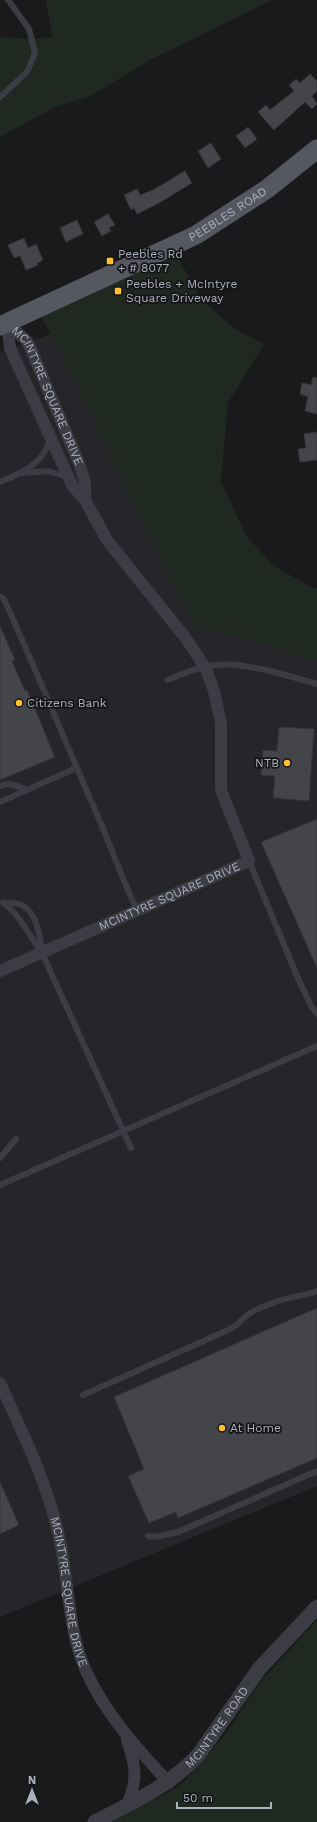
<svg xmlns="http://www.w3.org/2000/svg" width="317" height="1822" font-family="'Work Sans',sans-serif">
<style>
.built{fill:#26262a}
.green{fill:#1f2821}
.building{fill:#44454a;stroke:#343439}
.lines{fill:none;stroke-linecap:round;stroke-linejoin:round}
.service{stroke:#3c3d44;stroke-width:6}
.minor{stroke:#3c3d44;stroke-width:12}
.tertiary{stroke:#3c3d44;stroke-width:15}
.primary{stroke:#565861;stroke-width:19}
.poi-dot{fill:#ffbf2f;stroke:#151518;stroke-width:1.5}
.labels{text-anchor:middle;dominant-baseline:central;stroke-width:3.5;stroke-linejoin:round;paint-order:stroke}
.street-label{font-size:12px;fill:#abb0bd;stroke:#151518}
.poi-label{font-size:12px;fill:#abb0bd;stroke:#151518;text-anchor:start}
</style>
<rect width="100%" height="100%" fill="#1a1a1d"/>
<!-- built -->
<path class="built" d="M51 334 192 623 317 661V1486L0 1617V352Z"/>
<!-- green -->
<g class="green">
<path d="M46 0H273L150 60 89 97 55 107 0 137V37L34 39 52 37Z"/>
<path d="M172 247 202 300 234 328 264 344 228 403 221 482 247 537 274 566 313 588H317V661L192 623 51 334 36 309Z"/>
<path d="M317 1620V1822H112L180 1786 225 1735 260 1682Z"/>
</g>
<!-- building -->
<g class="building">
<path d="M310 74 317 81V91L312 96 317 104 312 109 305 102 274 130 258 112 266 105 270 110 294 91 289 85 296 79 300 83Z"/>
<path d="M248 127 257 139 245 148 236 136Z"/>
<path d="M211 143 221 159 208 168 198 151Z"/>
<path d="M185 171 192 183 159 203 137 214 134 208 131 210 124 195 137 189 140 195 153 190Z"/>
<path d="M108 214 115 225 109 228 111 231 102 236 94 222Z"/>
<path d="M77 220 83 234 66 242 60 228Z"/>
<path d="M24 238 28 248 36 244 43 260 37 263 38 265 26 270 20 256 14 258 8 245Z"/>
<path d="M313 377 317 378V414L305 411 308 397 300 394 302 383 311 385Z"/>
<path d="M317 432V460L300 462 298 449 306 448 304 434Z"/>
<path d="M0 626 15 660 12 661 25 691 27 690 55 757 0 780Z"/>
<path d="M279 727 314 729 309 801 273 798 275 776 261 775 263 750 277 751Z"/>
<path d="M317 819V968L261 842Z"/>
<path d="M317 1308V1458L178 1518 176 1512 149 1523 128 1476 144 1469 114 1397Z"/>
<path d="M0 1482 19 1525 0 1534Z"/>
</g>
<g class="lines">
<!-- service -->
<g class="service">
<path d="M0 97 27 72 35 53 29 29 8 0"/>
<path d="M24 473 48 471 68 477"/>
<path d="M0 482C21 473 43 464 50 440"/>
<path d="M0 597 4 599C37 672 67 746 99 819 112 850 123 881 138 912"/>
<path d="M167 680C183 674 199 666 217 665 244 662 290 676 317 684"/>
<path d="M0 786C9 782 18 786 27 790"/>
<path d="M0 802 76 768"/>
<path d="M249 861 298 978 311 1006 317 1014"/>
<path d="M3 903C18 912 31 938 42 953L131 1148"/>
<path d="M4 903C9 903 17 902 22 905 38 914 40 937 42 953"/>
<path d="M0 1158 16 1139"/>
<path d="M0 1185 317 1046"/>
<path d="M83 1395 228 1330C236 1327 239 1322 245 1317 252 1310 264 1306 273 1303 288 1296 302 1297 317 1291"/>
<path d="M148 1536 155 1537 178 1532 317 1471"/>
</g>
<!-- minor -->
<g class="minor">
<path id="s1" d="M7 323 27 341 30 347 79 463 85 482V500"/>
<path id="s2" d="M0 971 249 861 221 790V723L214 691 205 667 184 636 107 540 85 500 72 485 10 348 7 323"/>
<path id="s3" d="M0 1383C23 1434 49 1486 60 1541 69 1584 68 1631 86 1671 106 1715 137 1748 169 1783"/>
<path d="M127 1740C136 1766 138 1780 127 1805"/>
</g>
<!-- tertiary -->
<path class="tertiary" id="s4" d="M95 1822C133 1802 170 1786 199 1754L259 1669 317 1607"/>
<!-- primary -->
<path class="primary" id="s5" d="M0 326 196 235 267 189 317 149"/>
</g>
<!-- markers -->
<g class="poi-dot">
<rect x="106" y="257" width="8" height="8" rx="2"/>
<rect x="114" y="287" width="8" height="8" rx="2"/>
<circle cx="19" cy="703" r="4"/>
<circle cx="287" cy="763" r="4"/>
<circle cx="222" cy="1428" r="4"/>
</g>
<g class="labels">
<!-- street labels -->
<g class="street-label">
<text stroke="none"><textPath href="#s5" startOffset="254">PEEBLES ROAD</textPath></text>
<text stroke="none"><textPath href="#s1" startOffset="85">MCINTYRE SQUARE DRIVE</textPath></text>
<text stroke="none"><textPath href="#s2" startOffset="185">MCINTYRE SQUARE DRIVE</textPath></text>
<text stroke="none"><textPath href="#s3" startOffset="221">MCINTYRE SQUARE DRIVE</textPath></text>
<text stroke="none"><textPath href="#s4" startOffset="157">MCINTYRE ROAD</textPath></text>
</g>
<!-- poi labels -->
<g class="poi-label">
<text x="118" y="254">Peebles Rd<tspan x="118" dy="14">+ # 8077</tspan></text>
<text x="126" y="284">Peebles + McIntyre<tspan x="126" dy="14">Square Driveway</tspan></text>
<text x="27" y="703">Citizens Bank</text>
<text x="279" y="763" text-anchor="end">NTB</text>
<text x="230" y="1428">At Home</text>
</g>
</g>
<!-- north arrow -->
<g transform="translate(32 1790)" stroke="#151518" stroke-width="3" paint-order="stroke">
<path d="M0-3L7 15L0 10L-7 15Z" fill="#abb0bd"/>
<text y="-6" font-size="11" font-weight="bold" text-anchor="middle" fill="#abb0bd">N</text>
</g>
<!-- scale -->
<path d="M177 1802v6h94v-6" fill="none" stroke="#abb0bd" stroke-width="2"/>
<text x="183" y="1802" font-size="12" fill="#abb0bd" stroke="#151518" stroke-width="3" paint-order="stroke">50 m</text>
</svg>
